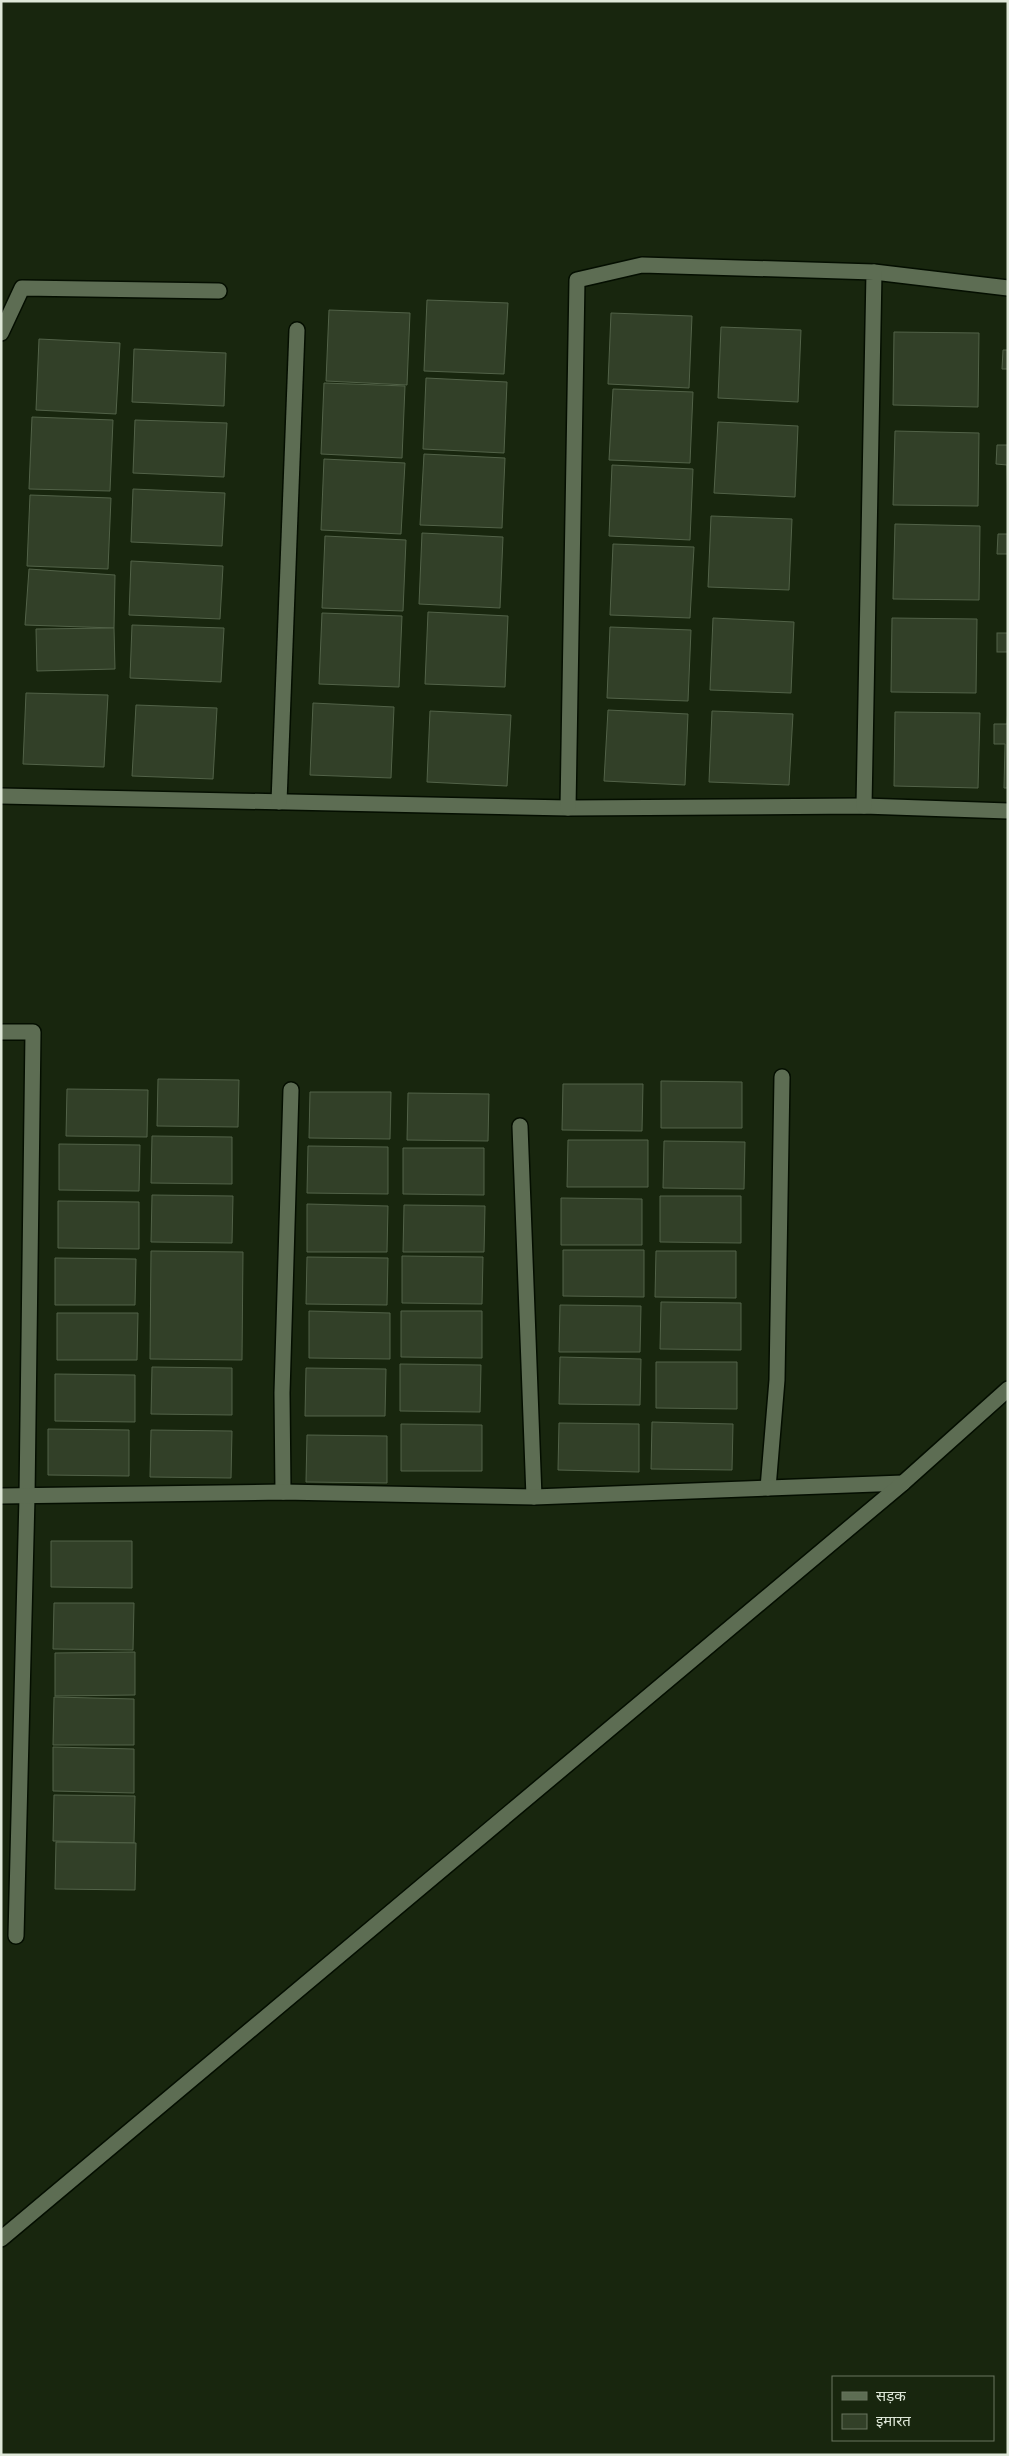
<svg xmlns="http://www.w3.org/2000/svg" width="1009" height="2456" font-family="Arial,'Noto Sans Devanagari',sans-serif">
<style>
.building{fill:#324028;stroke:#526248}
.lines{fill:none;stroke-linecap:round;stroke-linejoin:round}
.minor-casing{stroke:#040e00;stroke-width:18}
.minor{stroke:#5d6d53;stroke-width:15}
</style>
<rect width="100%" height="100%" fill="#18260e"/>
<!-- building -->
<g class="building">
<path d="M427 300 508 303 504 374 424 371Z"/>
<path d="M329 310 410 313 407 385 326 381Z"/>
<path d="M611 313 692 316 689 388 608 384Z"/>
<path d="M721 327 801 330 798 402 718 398Z"/>
<path d="M894 332 979 333 978 407 893 405Z"/>
<path d="M39 339 120 343 116 414 36 410Z"/>
<path d="M134 349 226 353 224 406 132 402Z"/>
<path d="M1003 350H1008V369H1002Z"/>
<path d="M426 378 507 382 504 453 423 449Z"/>
<path d="M324 383 405 386 402 458 321 454Z"/>
<path d="M613 389 693 392 690 463 609 460Z"/>
<path d="M32 417 113 420 110 491 29 489Z"/>
<path d="M135 420 227 423 224 477 133 473Z"/>
<path d="M718 422 798 426 795 497 714 493Z"/>
<path d="M895 431 979 433 978 506 893 505Z"/>
<path d="M997 445H1008V508L1007 465 996 464Z"/>
<path d="M424 454 505 458 502 528 420 525Z"/>
<path d="M324 459 405 463 401 534 321 530Z"/>
<path d="M612 465 693 469 690 540 609 536Z"/>
<path d="M133 489 225 493 222 546 131 542Z"/>
<path d="M30 495 111 498 108 569 27 566Z"/>
<path d="M711 516 792 519 789 590 708 587Z"/>
<path d="M895 524 980 526 979 600 893 599Z"/>
<path d="M422 533 503 537 500 608 419 604Z"/>
<path d="M998 534H1008V554H997Z"/>
<path d="M325 536 406 540 403 611 322 608Z"/>
<path d="M613 544 694 547 690 618 610 615Z"/>
<path d="M131 561 223 566 220 619 129 615Z"/>
<path d="M29 569 115 575 114 628 25 625Z"/>
<path d="M428 612 508 616 505 687 425 684Z"/>
<path d="M322 613 402 616 399 687 319 684Z"/>
<path d="M713 618 794 622 791 693 710 690Z"/>
<path d="M892 618 977 619 976 693 891 692Z"/>
<path d="M132 625 224 628 221 682 130 678Z"/>
<path d="M610 627 691 630 688 701 607 698Z"/>
<path d="M114 628 115 669 37 671 36 629Z"/>
<rect x="997" y="633" width="11" height="19"/>
<path d="M26 693 108 695 104 767 23 764Z"/>
<path d="M313 703 394 707 391 778 310 775Z"/>
<path d="M136 705 217 708 213 779 132 776Z"/>
<path d="M1008 706V788H1004L1005 744H994V724H1007Z"/>
<path d="M608 710 688 714 685 785 604 781Z"/>
<path d="M430 711 511 715 507 786 427 782Z"/>
<path d="M712 711 793 714 789 785 709 782Z"/>
<path d="M895 712 980 713 978 788 894 786Z"/>
<path d="M158 1079 239 1080 238 1127 157 1126Z"/>
<path d="M661 1081 742 1082V1128H661Z"/>
<path d="M563 1084H643L642 1131 562 1130Z"/>
<path d="M67 1089 148 1090 147 1137 66 1136Z"/>
<path d="M310 1092H391L390 1139 309 1138Z"/>
<path d="M408 1093 489 1094 488 1141 407 1140Z"/>
<path d="M152 1136 232 1137V1184L151 1183Z"/>
<path d="M568 1140H648V1187H567Z"/>
<path d="M664 1141 745 1142 744 1189 663 1188Z"/>
<path d="M59 1144 140 1145 139 1191 59 1190Z"/>
<path d="M308 1146 388 1147V1194L307 1193Z"/>
<path d="M403 1148H484V1195L403 1194Z"/>
<path d="M152 1195 233 1196 232 1243 151 1242Z"/>
<path d="M660 1196H741V1243L660 1242Z"/>
<path d="M561 1198 642 1199V1245H561Z"/>
<path d="M58 1201 139 1202V1249L58 1248Z"/>
<path d="M307 1204 388 1206 387 1252H307Z"/>
<path d="M404 1205 485 1206 484 1252H403Z"/>
<path d="M563 1250H644V1297L563 1296Z"/>
<path d="M151 1251 243 1252 242 1360 150 1359Z"/>
<path d="M656 1251H736V1298L655 1297Z"/>
<path d="M402 1256 483 1257 482 1304 402 1303Z"/>
<path d="M307 1257 388 1258 387 1305 306 1304Z"/>
<path d="M55 1258 136 1259 135 1305H55Z"/>
<path d="M661 1302 741 1303V1350L660 1349Z"/>
<path d="M560 1305 641 1306 640 1352H559Z"/>
<path d="M309 1311 390 1313V1359L309 1358Z"/>
<path d="M401 1311H482V1358L401 1357Z"/>
<path d="M57 1313H138L137 1360H57Z"/>
<path d="M560 1357 641 1359 640 1405 559 1404Z"/>
<path d="M656 1362H737V1409L656 1408Z"/>
<path d="M400 1364 481 1365 480 1412 400 1411Z"/>
<path d="M152 1367 232 1368V1415L151 1414Z"/>
<path d="M306 1368 386 1369 385 1416H305Z"/>
<path d="M55 1374 135 1375V1422L55 1421Z"/>
<path d="M652 1422 733 1424 732 1470 651 1469Z"/>
<path d="M559 1423 639 1424V1472L558 1470Z"/>
<path d="M401 1424 482 1425V1471H401Z"/>
<path d="M48 1429 129 1430V1476L48 1475Z"/>
<path d="M151 1430 232 1431 231 1478 150 1477Z"/>
<path d="M307 1435 387 1436V1483L306 1482Z"/>
<path d="M51 1541H132V1588L51 1587Z"/>
<path d="M54 1603H134L133 1650 53 1649Z"/>
<path d="M135 1652V1695L55 1696V1653Z"/>
<path d="M54 1697 134 1699V1745H53Z"/>
<path d="M53 1747 134 1749V1793L53 1791Z"/>
<path d="M54 1795 135 1796 134 1843 53 1841Z"/>
<path d="M56 1842 136 1843 135 1890 55 1889Z"/>
</g>
<g class="lines">
<!-- minor casing -->
<g class="minor-casing">
<g id="minor">
<path d="M874 272 1008 288"/>
<path d="M1 333 22 288 219 291"/>
<path d="M1 796 568 808 864 806 1008 811"/>
<path d="M279 802 297 330"/>
<path d="M568 808 577 280 642 265 874 272 864 806"/>
<path d="M1 1032H33L27 1497 16 1936"/>
<path d="M520 1126 534 1497"/>
<path d="M768 1488 777 1380 782 1077"/>
<path d="M283 1492 282 1393 291 1090"/>
<path d="M1 1496 283 1492 534 1497 903 1483"/>
<path d="M1 2239 903 1483 1008 1389"/>
</g>
</g>
<!-- minor -->
<use href="#minor" class="minor"/>
</g>
<!-- border -->
<rect width="1009" height="2456" fill="none" stroke="#dfe8d9" stroke-width="5"/>
<!-- legend -->
<rect x="832" y="2376" width="162" height="65" fill="#18260e" stroke="#68745f"/>
<rect x="842" y="2392" width="25" height="8" fill="#5d6d53" stroke="#68745f"/>
<text x="876" y="2401" font-size="15" fill="#dfe8d9">सड़क</text>
<rect x="842" y="2414" width="25" height="15" fill="#324028" stroke="#68745f"/>
<text x="876" y="2426" font-size="15" fill="#dfe8d9">इमारत</text>
</svg>
